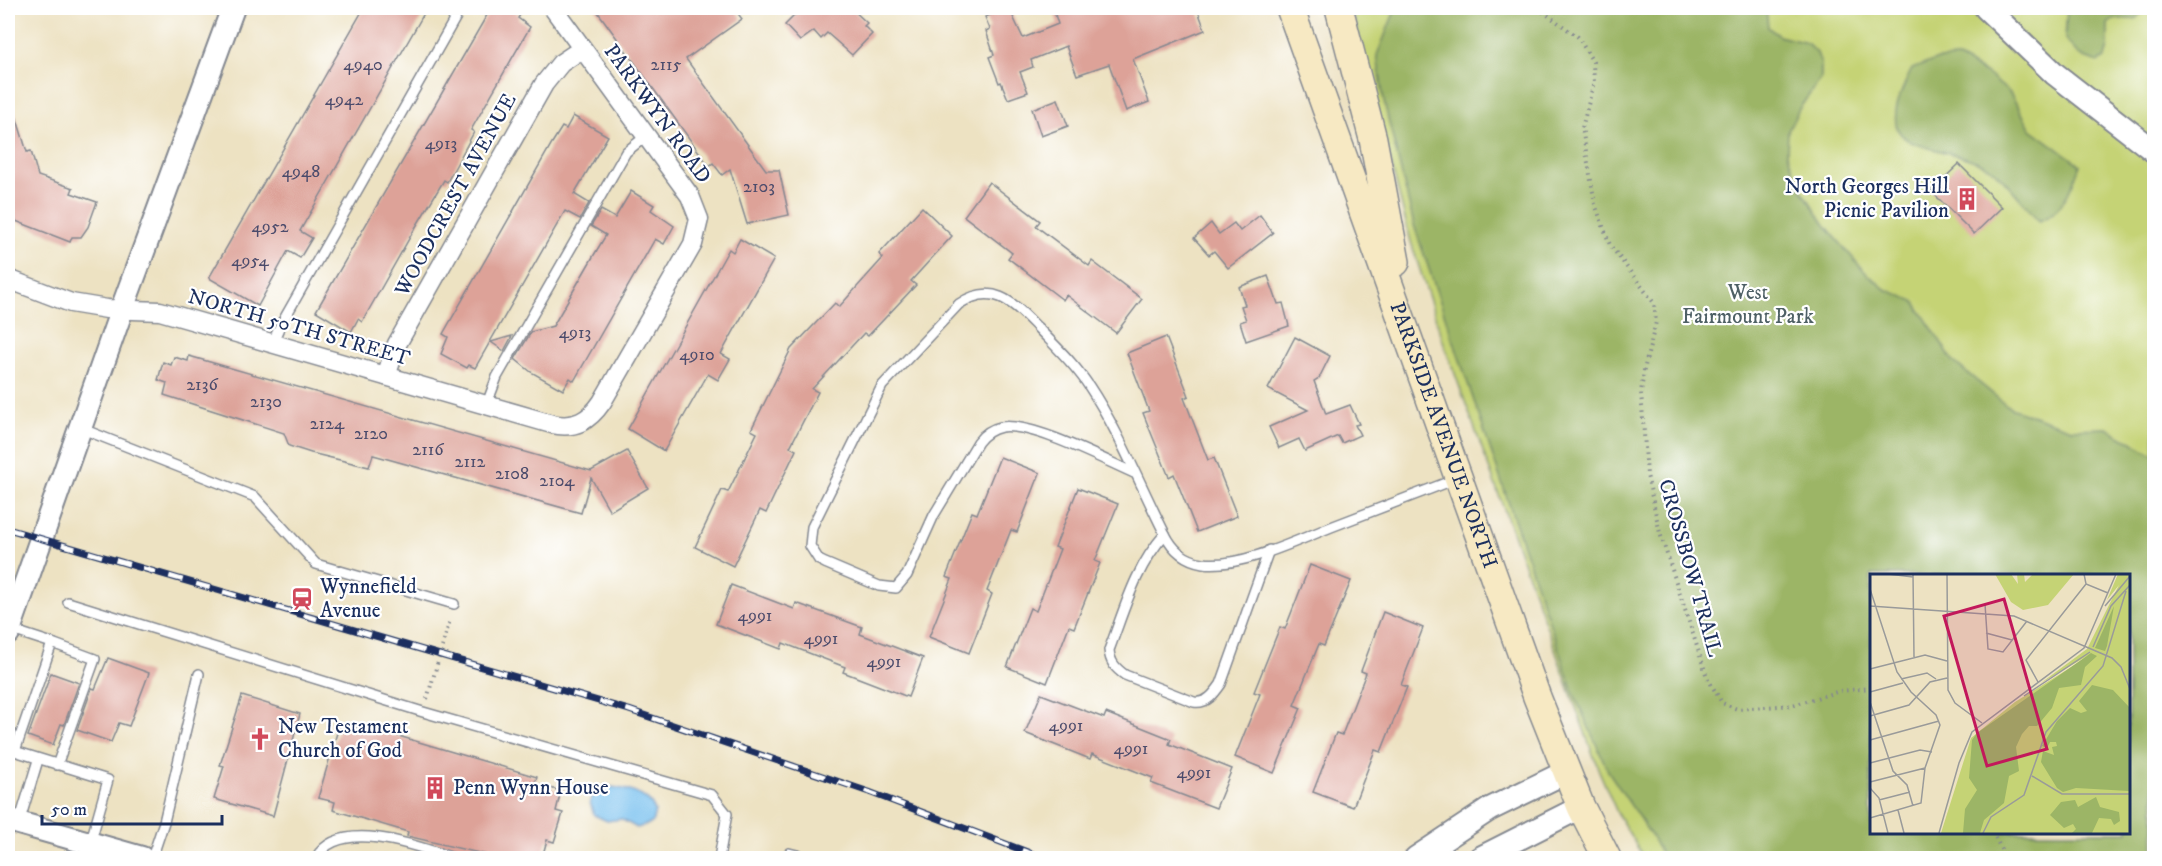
<svg xmlns="http://www.w3.org/2000/svg" width="2162" height="866" font-family="'IM FELL DW Pica',serif">
<style>
.green{fill:#c5d375;stroke:#70816a;stroke-width:1.5;fill-rule:evenodd}
.forest{fill:#9cb566;stroke:#5c7262;stroke-width:1.5;fill-rule:evenodd}
.water{fill:#76bfee;stroke:#4877a6;stroke-width:1.5}
.building{fill:#dda298}
.lines{fill:none;stroke-linecap:round;stroke-linejoin:round}
.service-casing{stroke:#848890;stroke-width:12}
.minor-casing{stroke:#848890;stroke-width:21}
.tertiary-casing{stroke:#848890;stroke-width:26}
.secondary-casing{stroke:#848890;stroke-width:30}
.path{stroke:#848890;stroke-width:4;stroke-dasharray:1.5 4.5;stroke-linecap:butt}
.service{stroke:#fff;stroke-width:9}
.minor{stroke:#fff;stroke-width:18}
.tertiary{stroke:#fff;stroke-width:22}
.secondary{stroke:#f7e9c3;stroke-width:27}
.rail-casing{stroke:#1b2f5e;stroke-width:7}
.rail{stroke:#fff;stroke-width:4.5;stroke-dasharray:14;stroke-linecap:butt}
.labels{text-anchor:middle;dominant-baseline:central;stroke-width:4.5;stroke-linejoin:round;paint-order:stroke}
.number-label{font-size:18px;fill:#4c4c6c}
.street-label{font-size:21px;fill:#1b2f5e;stroke:#fff}
.poi-label{font-size:21px;fill:#1b2f5e;stroke:#fff;text-anchor:start}
.park-label{font-size:21px;fill:#4e6065;stroke:#fff}
.inset-road{fill:none;stroke:#999a9a;stroke-width:1.5}
.view{fill:#c2185b;fill-opacity:0.15;stroke:#c2185b;stroke-width:3}
.inset-edge{fill:none;stroke:#1b2f5e;stroke-width:3}
</style>
<rect width="100%" height="100%" fill="#fff"/>
<filter id="ink" filterUnits="userSpaceOnUse"><feTurbulence type="fractalNoise" baseFrequency=".0167" numOctaves="2"/><feDisplacementMap in="SourceGraphic" scale="12" xChannelSelector="R" yChannelSelector="G"/><feConvolveMatrix kernelMatrix="1 2 1 2 8 2 1 2 1" color-interpolation-filters="sRGB"/></filter>
<filter id="wash" filterUnits="userSpaceOnUse"><feTurbulence type="fractalNoise" baseFrequency=".008" numOctaves="4" result="noise"/><feDisplacementMap in="SourceGraphic" scale="24" xChannelSelector="R" yChannelSelector="G"/><feGaussianBlur stdDeviation="1.35" result="paint"/><feColorMatrix in="noise" values="0 0 0 0 0 0 0 0 0 0 0 0 0 0 0 0 0 1.4 0 .05"/><feComposite in="paint" operator="in"/></filter>
<g filter="url(#wash)">
<rect width="100%" height="100%" fill="#ede2c2"/>
<!-- green -->
<path class="green" d="M1351 8H2154V858H1644L1618 815 1599 771 1443 341 1411 242ZM1871 575H2128V832H1871Z"/>
<!-- forest -->
<g class="forest">
<path d="M1396 8H1766L1768 27 1779 36 1807 43 1817 53 1821 64V78L1799 109 1788 131 1787 153 1800 187 1825 225 1863 270 1885 289 1914 301 1954 362 2010 408 2072 429 2107 428 2154 455V858H1663L1652 837 1608 771 1573 692 1414 225 1384 102 1377 55ZM1871 575H2128V832H1871Z"/>
<path d="M2067 8H2148L2135 19H2114L2108 24V46L2105 58 2098 62 2079 55 2065 39Z"/>
<path d="M1958 58 1987 74 2010 93 2031 129 2080 165C2072 187 2063 213 2039 221 2026 207 2003 175 1989 167 1932 138 1863 161 1912 69L1938 59Z"/>
</g>
<!-- water -->
<path class="water" d="M604 786C622 788 648 792 655 811L652 823 637 828 621 819 607 821 594 815 590 802 597 789Z"/>
<g id="blocks">
<!-- building -->
<g class="building">
<path d="M364 8H427L300 231 312 238 300 258 288 251 258 306 209 278Z"/>
<path d="M491 8H507L520 15 518 18 530 27 471 130 474 132 447 182 444 180 414 230 362 322 358 319 351 332 316 311Z"/>
<path d="M595 8H649L651 11 657 8H734L742 19 686 59 766 170H779L789 215 747 224 730 169 722 175 713 163 709 166Z"/>
<path d="M802 8H851L867 23 864 26 872 34 852 55 827 33 821 39 814 31 800 41 785 25Z"/>
<path d="M1009 8 1023 38 1058 24 1053 8H1197L1205 30 1133 59 1149 102 1126 111 1109 64 1077 75 1066 46 1031 60 1033 67 1020 72 1028 92 1008 99 1001 82 999 83 989 57 994 55 986 31 990 29 985 17Z"/>
<path d="M1058 99 1068 126 1041 136 1032 109Z"/>
<path d="M12 103 27 152 31 151 38 176 73 188 71 193 97 202 88 227 81 237H72L70 242 8 218V104Z"/>
<path d="M573 116 608 136 574 194 589 203 580 219 565 211 475 368 469 365 467 368 441 354 448 337 443 334 552 143 562 127 566 129Z"/>
<path d="M1959 164 2002 207 1974 234 1931 191Z"/>
<path d="M989 182 1040 221 1036 226 1089 266 1092 261 1142 299 1116 333 1066 295 1063 300 1008 258 1012 253 964 216Z"/>
<path d="M631 191 654 205 651 210 674 226 664 244 655 239 574 381 570 378 563 390 531 372 515 359 531 332 553 326 594 255 606 235 591 226 601 210 615 218Z"/>
<path d="M922 207 952 236 911 281 916 285 868 336 864 333 812 389 818 392 790 447 796 450 766 513 760 510 733 566 695 547 722 490 728 492 757 433 751 430 791 349 835 303 839 307 883 258 879 254Z"/>
<path d="M1260 215 1273 233 1228 268 1214 251 1209 255 1194 238 1211 223 1219 234 1234 223 1240 231Z"/>
<path d="M740 239 774 259 721 354 730 359 718 380 708 374 664 451 628 429 729 249 733 252Z"/>
<path d="M1268 276 1278 304 1283 303 1289 326 1246 341 1240 322 1246 320 1241 306 1245 305 1239 287Z"/>
<path d="M512 336 504 351 491 342Z"/>
<path d="M1166 337 1189 396 1184 398 1208 460 1214 458 1237 516 1197 532 1174 474 1169 477 1143 413 1149 411 1127 353Z"/>
<path d="M1295 337 1330 356 1319 378 1314 381 1326 414 1350 405 1359 424 1355 425 1360 435 1342 443 1338 436 1305 451 1299 439 1279 448 1269 427 1308 410 1268 389Z"/>
<path d="M189 356 591 471 627 451 648 488 610 511 591 478 581 513 377 456 373 455 369 467 311 453 289 446 284 433 164 395 167 383 158 380 163 362 171 365 174 357 188 361Z"/>
<path d="M1000 457 1040 473 1017 532 1011 530 987 591 992 594 969 653 929 637 952 579 946 577 972 512 977 514Z"/>
<path d="M1078 488 1118 504 1095 561 1100 563 1074 628 1069 626 1047 683 1007 667 1030 608 1036 611 1060 549 1055 547Z"/>
<path d="M1310 565 1351 581 1324 646 1319 644 1294 705 1301 708 1274 773 1235 757 1260 694 1254 692 1280 627 1285 629Z"/>
<path d="M731 585 794 609 796 603 862 627 860 634 923 658 908 697 843 672 845 667 783 643 781 649 716 624Z"/>
<path d="M1383 612 1423 628 1401 685 1407 687 1381 752 1375 750 1353 807 1313 792 1336 733 1342 735 1366 673 1361 671Z"/>
<path d="M108 658 149 673 129 726 119 723 111 742 77 730 92 688 95 689Z"/>
<path d="M51 673 79 683 64 725 61 724 53 745 28 736Z"/>
<path d="M1041 694 1104 718 1106 713 1171 739 1169 744 1232 769 1216 808 1151 783 1153 778 1092 754 1090 759 1025 733Z"/>
<path d="M242 696 300 714 273 816 214 799 224 766 220 765Z"/>
<path d="M358 724 537 777 535 784 561 791 556 811 563 813 554 842 547 840 542 858H500L407 836 408 832 333 810 335 802 318 798 339 726 356 731Z"/>
</g>
</g>
</g>
<g filter="url(#ink)">
<use href="#blocks" fill-opacity="0" stroke="#848890" stroke-width="1.5"/>
<g class="lines">
<!-- service casing -->
<g class="service-casing">
<g id="service">
<path d="M272 344 279 328 461 8"/>
<path d="M486 406 497 377 626 152 646 136"/>
<path d="M80 428 255 497 316 564 454 604"/>
<path d="M1134 473C1104 460 1032 422 1001 427 991 429 984 434 978 442L934 515 907 575 896 588 879 586 825 563 819 560 810 546 812 527 882 386 959 304C994 281 1013 303 1037 327 1055 346 1075 364 1089 386 1119 431 1140 485 1165 534 1173 550 1184 560 1203 563 1240 568 1296 541 1331 527 1372 511 1414 495 1456 479"/>
<path d="M1165 534C1135 568 1125 608 1109 650 1110 662 1115 668 1125 675L1194 702C1207 704 1214 694 1221 684L1269 550"/>
<path d="M68 602 423 712 712 795 727 814 719 858"/>
<path d="M9 629 52 643"/>
<path d="M8 749 108 780 90 844"/>
<path d="M15 751 52 643 95 659 57 765"/>
<path d="M19 823 38 760"/>
<path d="M789 853 809 858"/>
<path d="M152 858 164 822 199 674"/>
<path d="M316 858C339 817 418 846 453 858"/>
</g>
</g>
<!-- minor casing -->
<g class="minor-casing">
<g id="minor">
<path d="M8 279 71 303 107 309 160 311 552 424C575 429 589 421 602 402L693 244 699 219 690 196 553 8"/>
<path d="M386 376 397 344 544 84 561 63 582 49"/>
</g>
</g>
<!-- tertiary casing -->
<g class="tertiary-casing">
<g id="tertiary">
<path d="M1986 8 2055 74 2154 151"/>
<path d="M8 633 122 309 233 8"/>
<path d="M8 820 142 858"/>
<path d="M1416 858 1490 809 1566 772"/>
<path d="M1480 858 1581 807"/>
</g>
</g>
<!-- secondary casing -->
<g class="secondary-casing">
<g id="secondary">
<path id="s1" d="M1290 8 1537 697 1581 807 1607 858"/>
<path d="M1339 8 1373 139 1396 262"/>
</g>
</g>
<!-- path -->
<g class="path">
<path d="M1538 8 1578 37 1593 62 1594 82 1582 128 1595 204 1610 245 1654 303 1656 322 1644 370 1641 392 1647 475 1660 533 1707 677 1722 703 1737 709 1793 705 1840 691 1871 688"/>
<path d="M427 699 450 620"/>
<path d="M1993 832 2005 858"/>
</g>
<!-- service -->
<use href="#service" class="service"/>
<!-- minor -->
<use href="#minor" class="minor"/>
<!-- tertiary -->
<use href="#tertiary" class="tertiary"/>
<!-- secondary -->
<use href="#secondary" class="secondary"/>
<!-- rail casing -->
<g class="rail-casing">
<path id="rail" d="M8 529 629 710 869 792 1043 858"/>
</g>
<!-- rail -->
<use href="#rail" class="rail"/>
</g>
</g>
<!-- icons -->
<defs>
<g id="building-bare" transform="scale(1.8)"><path d="M-4-6H4V6H1V3H-1V6H-4ZM-2.5-4.3h1.7v1.8h-1.7ZM.8-4.3h1.7v1.8H.8ZM-2.5-1h1.7V.8h-1.7ZM.8-1h1.7V.8H.8Z" fill="#d1495b" stroke="#fff" stroke-width="2.5" paint-order="stroke"/></g>
<g id="station-bare" transform="scale(1.8)"><path d="M-3-6H3Q5-6 5-4V2Q5 4 3 4L4.5 6H3L1.5 4h-3L-3 6H-4.5L-3 4Q-5 4-5 2V-4Q-5-6-3-6ZM-3.5-4v3h7v-3ZM-3.5 1v1.5H-2V1ZM2 1v1.5H3.5V1Z" fill="#d1495b" stroke="#fff" stroke-width="2.5" paint-order="stroke"/></g>
<g id="church-bare" transform="scale(1.8)"><path d="M-1.2-6h2.4v3.5h3.3v2.4h-3.3V6h-2.4V-.1h-3.3v-2.4h3.3Z" fill="#d1495b" stroke="#fff" stroke-width="2.5" paint-order="stroke"/></g>
</defs>
<g fill-rule="evenodd">
<use href="#building-bare" x="1967" y="199"/>
<use href="#station-bare" x="302" y="599"/>
<use href="#church-bare" x="260" y="739"/>
<use href="#building-bare" x="435" y="788"/>
</g>
<g class="labels">
<!-- number labels -->
<g class="number-label">
<text x="363" y="65">4940</text>
<text x="666" y="65">2115</text>
<text x="344" y="100">4942</text>
<text x="441" y="144">4913</text>
<text x="301" y="172">4948</text>
<text x="759" y="187">2103</text>
<text x="270" y="227">4952</text>
<text x="250" y="261">4954</text>
<text x="575" y="333">4913</text>
<text x="697" y="355">4910</text>
<text x="202" y="385">2136</text>
<text x="266" y="402">2130</text>
<text x="327" y="424">2124</text>
<text x="371" y="434">2120</text>
<text x="428" y="450">2116</text>
<text x="470" y="462">2112</text>
<text x="512" y="474">2108</text>
<text x="557" y="481">2104</text>
<text x="755" y="616">4991</text>
<text x="821" y="639">4991</text>
<text x="884" y="662">4991</text>
<text x="1066" y="726">4991</text>
<text x="1131" y="749">4991</text>
<text x="1194" y="773">4991</text>
</g>
<!-- street labels -->
<g class="street-label">
<text transform="translate(657 114) rotate(54)">PARKWYN ROAD</text>
<text transform="translate(456 195) rotate(-61)">WOODCREST AVENUE</text>
<text transform="translate(299 328) rotate(16)">NORTH 50TH STREET</text>
<text stroke="none"><textPath href="#s1" startOffset="454">PARKSIDE AVENUE NORTH</textPath></text>
<text transform="translate(1690 568) rotate(74)">CROSSBOW TRAIL</text>
</g>
<!-- poi labels -->
<g class="poi-label">
<text x="1949" y="187" text-anchor="end">North Georges Hill<tspan x="1949" dy="24">Picnic Pavilion</tspan></text>
<text x="320" y="587">Wynnefield<tspan x="320" dy="24">Avenue</tspan></text>
<text x="278" y="727">New Testament<tspan x="278" dy="24">Church of God</tspan></text>
<text x="453" y="788">Penn Wynn House</text>
</g>
<!-- park labels -->
<g class="park-label">
<text x="1748" y="293">West<tspan x="1748" dy="24">Fairmount Park</tspan></text>
</g>
</g>
<!-- overview -->
<g transform="translate(1870 574)">
<rect width="260" height="260" fill="#ede2c2"/>
<path d="M125 0H141L148 10 147 0H154L155 8 163 0H204L178 31 153 36 141 28ZM248 0H259V259H71L101 164 145 128 216 84 219 81 171 109 217 75 249 11 237 26Z" fill="#c5d375"/>
<path d="M244 32 237 72 235 77 225 74ZM221 79 227 82 215 93 211 111 189 114 182 134 167 152H159L152 160 146 173 149 197 139 202 134 229 114 246 110 259H93L95 235 107 216 99 204 102 166 107 159ZM222 111 243 116 260 134 259 217 206 214 193 218 187 214 171 188 173 177 184 181 182 173 187 172 186 168H180L177 174 172 172 187 147 200 134 211 139 217 137 209 127ZM226 223 230 233 249 238 250 247 244 251 241 245 229 244 222 259H202L206 255 203 250 194 254 180 241 191 228 205 226 208 233Z" fill="#9cb566"/>
<path class="inset-road" d="M18 0 43 3M43 0 44 83M77 0 78 116 85 129 112 149M214 0 216 10 238 19M0 15 27 98 41 118 66 141 70 151 55 194 51 229 0 244M115 30 118 75 133 78 157 47M0 32 144 42 242 84 251 93 260 115M235 32 260 2M116 59 142 66M223 73 241 32 260 11M0 95 55 81 77 87M31 105 57 99 66 105M168 108 156 86 216 10M0 118 33 109M154 122 220 78M0 128 23 197 37 211 43 232M0 142 39 131 60 108 77 104M0 166 69 147M0 189 50 176 62 178M162 202 192 220H260M0 208 55 194M0 214 9 224 18 259M9 226 40 218M28 236 34 259M69 259 89 189 102 158 214 74 246 0M113 259 121 243 154 221 176 158 233 92 256 17"/>
<path class="view" d="M134 25 177 175 117 192 74 42Z"/>
<rect width="260" height="260" class="inset-edge"/>
</g>
<!-- margin -->
<rect width="2162" height="866" fill="none" stroke="#fff" stroke-width="30"/>
<!-- scale -->
<path d="M42 815v9h180v-9" fill="none" stroke="#1b2f5e" stroke-width="3"/>
<text x="51" y="815" font-size="18" fill="#1b2f5e" stroke="#ffffff" stroke-width="4.5" paint-order="stroke">50 m</text>
</svg>
